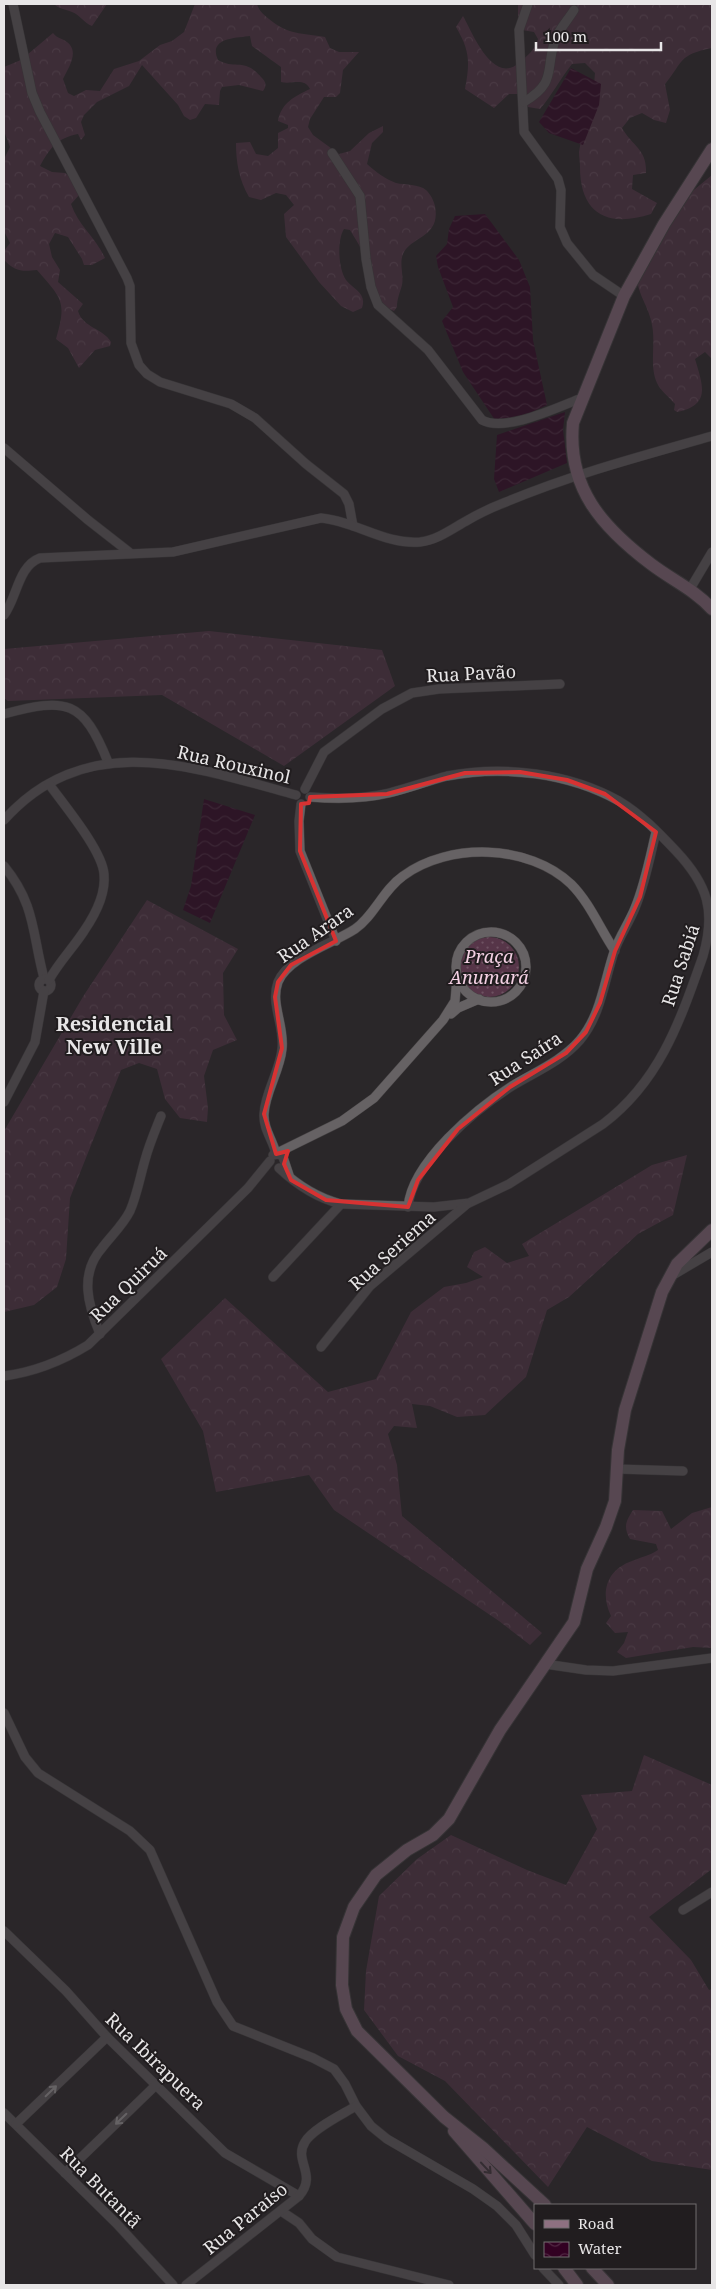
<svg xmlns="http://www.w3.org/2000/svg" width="716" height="2289" font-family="'Noto Serif',serif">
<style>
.forest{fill:url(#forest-crowns)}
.park{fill:url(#park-dots)}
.water{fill:url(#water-waves)}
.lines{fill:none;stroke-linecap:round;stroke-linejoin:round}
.minor-casing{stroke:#464344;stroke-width:10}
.secondary-casing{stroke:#464344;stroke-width:14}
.minor{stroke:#666264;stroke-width:9}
.secondary{stroke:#8e7081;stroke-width:12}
.oneway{stroke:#aeabac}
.oneway2{stroke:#42363c}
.marked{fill:none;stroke:#d73232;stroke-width:4;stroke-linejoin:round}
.labels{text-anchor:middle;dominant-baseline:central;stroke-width:4;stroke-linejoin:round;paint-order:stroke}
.street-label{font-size:18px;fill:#e8e6e7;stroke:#211d1f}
.park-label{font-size:18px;font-style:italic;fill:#f4d0e3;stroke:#211d1f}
.quarter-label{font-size:20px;font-weight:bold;fill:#e8e6e7;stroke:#211d1f}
</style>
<defs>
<pattern id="forest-crowns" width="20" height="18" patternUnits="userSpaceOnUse" patternTransform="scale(1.25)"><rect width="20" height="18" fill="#563548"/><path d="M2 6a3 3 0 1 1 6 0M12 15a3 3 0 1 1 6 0" fill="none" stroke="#6e5262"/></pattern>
<pattern id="park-dots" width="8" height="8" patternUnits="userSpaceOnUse" patternTransform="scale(1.25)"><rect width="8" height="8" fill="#563548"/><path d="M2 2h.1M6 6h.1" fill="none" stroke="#6e5262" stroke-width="1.8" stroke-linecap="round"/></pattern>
<pattern id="water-waves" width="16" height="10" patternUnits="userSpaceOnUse" patternTransform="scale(1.25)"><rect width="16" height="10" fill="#320122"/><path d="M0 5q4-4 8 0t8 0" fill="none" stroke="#502642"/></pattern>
</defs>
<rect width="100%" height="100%" fill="#2a2729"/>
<!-- forest -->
<g class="forest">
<path d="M54 4H107L92 26C84 23 80 15 72 12 65 9 59 9 54 4Z"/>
<path d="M195 4H257C259 11 263 14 269 19 288 35 302 33 325 37L330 48 339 52H359L343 70 340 93 336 97H324L310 119 308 127 313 135 339 154 350 151 369 133 383 126V132L372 143 367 164C376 172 385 179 396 183 405 185 419 184 426 190 431 195 433 199 435 206 441 238 411 236 403 254 399 264 404 275 402 285 400 293 397 298 397 307L394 311C367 301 372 273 362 251 359 244 354 237 350 230L344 229C337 240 338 268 346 280 354 290 367 293 362 308L353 312 341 306 319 282 286 237 284 214 294 205 286 195 276 193 261 200 249 197C239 180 236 162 236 143L250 142 256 154 268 156 278 148V133L288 128V125L278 121C281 103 295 96 310 89 304 77 292 85 281 82V67L252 46 250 36C235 38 208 38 218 60 235 70 244 57 261 77 266 82 267 85 263 91L239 85 222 87 220 91 219 105 205 104 196 118 190 120 184 116 178 105 142 65 129 86 97 102 84 115 81 122 85 135 81 140 78 134C57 138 50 148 40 166L52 172 65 173 77 181 80 194 71 204C78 225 96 238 105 258L92 265H84L82 259 68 237 55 233 49 244 52 257 60 270 58 282 83 304 78 311C83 328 103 328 111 342L110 346 95 350 79 368 68 348 56 339C67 301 62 299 37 270 21 272 15 271 4 260V251L10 243 4 231V159L10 147 4 131V67L21 60 53 33C58 39 62 38 67 42 80 52 68 68 63 79L68 93 74 96 86 90 100 91 114 69 139 61 160 45 172 41 184 32Z"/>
<path d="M518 4H712V48C678 55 684 61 665 84L670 110 666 123 654 120 642 113 630 118 622 128C633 147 647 149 646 173L633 175 632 189 657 203 651 214C608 228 580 214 580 167 580 162 579 157 579 152 583 125 594 100 595 73L585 63 572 64C560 79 552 95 540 109L528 107 522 94H509L494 108 465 89C470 62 470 51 456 27L463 16C473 34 493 85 519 63 528 55 535 50 538 39L534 32 522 30 518 20Z"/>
<path d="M712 175V359L705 352 695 359C703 386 711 405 677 412L674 410 675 404C670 398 660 390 657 383 649 366 656 343 652 325 649 306 636 293 637 274L689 194Z"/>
<path d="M209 631 382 650 395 686 284 766 162 695 8 701 4 698V649Z"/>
<path d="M147 900 238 949 223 973 224 1015 237 1040 213 1050 204 1076 208 1108 207 1122 180 1118 165 1099 157 1069 139 1063 121 1070 70 1198 66 1259 57 1287 34 1305 4 1312V1131L84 995Z"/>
<path d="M687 1155 673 1215 638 1234 569 1297 547 1310 526 1377 485 1415 457 1417 430 1406 412 1404 417 1428 394 1426 388 1434 397 1465 402 1516 542 1633 530 1645 499 1621 334 1510 309 1475 216 1492 203 1431 161 1359 225 1298 328 1392 376 1379 411 1312 444 1287 466 1283 483 1277 467 1267 474 1252 485 1247 507 1263 529 1256 522 1244 652 1165Z"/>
<path d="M712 1507V1648L693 1647 626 1658 617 1652 624 1643 628 1632 615 1633 606 1623 611 1616C600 1593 606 1570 632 1561 641 1557 649 1556 658 1550L656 1544 630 1539C623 1527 626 1521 633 1510L662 1511 671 1529 692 1513Z"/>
<path d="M644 1755 712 1785V1869L649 1917 691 1960 709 1990 712 1989V2170L652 2161 587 2127 548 2187 445 2081 398 2056 364 2010 366 1971 379 1896 417 1859 451 1835 527 1870 566 1885 597 1829 581 1795 632 1791Z"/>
</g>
<!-- park -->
<circle class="park" cx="489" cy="967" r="30"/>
<!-- water -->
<g class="water">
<path d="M571 68 601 84 599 105 583 145 549 133 539 122Z"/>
<path d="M485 214 519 260 530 287 533 340 547 405 523 416 495 420 463 372 442 321 453 307 438 267 436 256 447 244 449 229 455 216Z"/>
<path d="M565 412 563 430 567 463 499 492 494 479 497 435Z"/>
<path d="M204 799 255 815 210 923 183 910 191 886Z"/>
</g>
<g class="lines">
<!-- minor casing -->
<g class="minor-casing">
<g id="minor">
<path d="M13 4 32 93 40 112 127 278 130 286 131 343 139 365 147 374 160 382 231 404 255 418 306 464 344 494 349 504 353 526"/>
<path d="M528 4 519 30 524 132 558 179 561 190 560 227 567 243 593 275 624 296"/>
<path d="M524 102C557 82 545 71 555 40 559 29 568 20 574 10"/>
<path d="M332 153 360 196 366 259 371 287 378 305 428 350 482 420C505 433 558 407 582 398"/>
<path d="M4 448 88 520 129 552"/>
<path d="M690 589 712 552"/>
<path d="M4 615C17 598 18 566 40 558L173 552 321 518C355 521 385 545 420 542 438 540 453 528 468 520 480 513 493 507 506 502 573 474 642 456 712 436"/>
<path d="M4 714C67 697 83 700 108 762"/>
<path d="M305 789 324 752 382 709 412 693 439 689 560 684"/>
<path d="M301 804 299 821 300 851 336 941"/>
<path d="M4 820C86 728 194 767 296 795"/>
<path d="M4 866C36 905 32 934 44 978"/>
<circle cx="491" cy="967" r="35"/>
<circle cx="45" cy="985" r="6"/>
<path d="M49 980C59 962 73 948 84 931 95 915 106 894 104 874 102 850 64 805 49 784"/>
<path d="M451 1014 458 1008 479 999"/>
<path d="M4 1102 35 1042 44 991"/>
<path d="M277 1153 342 1121 374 1098 443 1020 455 1001 457 977"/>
<path d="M276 1154C273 1140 263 1129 264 1114 265 1092 280 1071 282 1049 285 1026 270 1004 278 982 288 957 334 943 355 929 374 916 383 890 403 876 449 842 529 844 571 884 590 903 600 929 615 951"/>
<path d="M273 1155 279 1154 283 1157 289 1175"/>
<path d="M279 1168C297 1185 317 1198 341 1204L434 1207 469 1203 509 1184 603 1124C660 1081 680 1021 703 956 716 911 708 885 676 851 659 833 641 814 619 801 569 773 504 765 447 776 428 781 409 788 389 793 364 799 336 799 310 797"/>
<path d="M408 1207C412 1162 476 1109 512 1086 535 1072 562 1061 580 1040 601 1015 604 982 614 952 619 937 629 923 635 908 645 884 650 857 656 832"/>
<path d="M673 1275 712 1252"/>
<path d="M273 1277 341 1204"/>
<path d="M100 1334C88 1305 79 1274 102 1248 111 1236 123 1225 130 1211 137 1195 140 1177 145 1160 149 1145 155 1131 161 1116"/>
<path d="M321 1347 370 1286 467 1204"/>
<path d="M4 1376C34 1372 62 1361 88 1345L248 1188 270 1161"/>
<path d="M617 1469 683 1471"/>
<path d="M545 1664 586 1670 613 1671 712 1658"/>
<path d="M4 1713 25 1757 38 1773 130 1831 150 1850 217 2002 233 2026 313 2058 334 2069 345 2084 356 2106 371 2126 387 2139 473 2189 497 2206 516 2225 535 2255"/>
<path d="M683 1910 712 1892"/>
<path d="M4 1931 66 1991 107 2037 225 2153 299 2196"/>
<path d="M4 2113 117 2224 173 2285"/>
<path d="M16 2124 107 2037"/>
<path d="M65 2173 156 2085"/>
<path d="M281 2211 299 2223 312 2239 337 2257 449 2285"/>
<path d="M543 2268 559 2285"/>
<path d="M186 2285 299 2196C318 2174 293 2161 305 2142 312 2129 343 2114 356 2106"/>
</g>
</g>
<!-- secondary casing -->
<g class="secondary-casing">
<g id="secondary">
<path d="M712 149 664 224 624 296 573 423C567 488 602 527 651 564 672 580 695 590 712 609"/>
<path d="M454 2131 535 2224"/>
<path d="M545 2205 483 2148 444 2117 357 2031 346 2009 342 1985 343 1937 354 1907 376 1875 407 1850 433 1835 449 1819 500 1730 574 1622 587 1569 606 1527 615 1501 618 1450 625 1410 662 1292 677 1264 712 1230"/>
<path d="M564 2268 577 2285"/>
<path d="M592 2268 608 2285"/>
</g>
</g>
<!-- minor -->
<use href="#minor" class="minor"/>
<!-- secondary -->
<use href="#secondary" class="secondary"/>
</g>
<!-- one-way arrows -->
<defs><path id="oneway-shaft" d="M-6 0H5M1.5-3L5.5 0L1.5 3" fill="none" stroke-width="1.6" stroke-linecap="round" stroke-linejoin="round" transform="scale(1.25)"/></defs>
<g class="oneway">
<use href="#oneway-shaft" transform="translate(51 2091) rotate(-44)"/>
<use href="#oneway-shaft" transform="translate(121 2119) rotate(136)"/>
</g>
<use class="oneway2" href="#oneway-shaft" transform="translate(486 2168) rotate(47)"/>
<!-- marked area -->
<path d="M0 0H716V2289H0ZM520 772 567 780 605 794 656 832 640 897 615 951 600 1003 586 1032 566 1053 510 1087 458 1129 418 1180 408 1207 326 1200 291 1180 284 1164 288 1151 276 1154 264 1114 282 1048 275 997 278 982 291 965 336 941 300 851 301 804 309 803 310 797 387 794 465 773Z" fill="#2a2729" fill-opacity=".55" fill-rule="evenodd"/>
<path class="marked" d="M520 772 567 780 605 794 656 832 640 897 615 951 600 1003 586 1032 566 1053 510 1087 458 1129 418 1180 408 1207 326 1200 291 1180 284 1164 288 1151 276 1154 264 1114 282 1048 275 997 278 982 291 965 336 941 300 851 301 804 309 803 310 797 387 794 465 773Z"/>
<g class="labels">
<!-- street labels -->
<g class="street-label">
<text transform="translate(471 673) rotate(-3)">Rua Pavão</text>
<text transform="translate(234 764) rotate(13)">Rua Rouxinol</text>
<text transform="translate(315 933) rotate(-35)">Rua Arara</text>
<text transform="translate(680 965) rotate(-72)">Rua Sabiá</text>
<text transform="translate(525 1058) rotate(-33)">Rua Saíra</text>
<text transform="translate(392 1250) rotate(-42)">Rua Seriema</text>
<text transform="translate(128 1284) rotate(-44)">Rua Quiruá</text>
<text transform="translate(156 2061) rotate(44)">Rua Ibirapuera</text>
<text transform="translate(101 2187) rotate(45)">Rua Butantã</text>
<text transform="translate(245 2218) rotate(-39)">Rua Paraíso</text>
</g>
<!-- park labels -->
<g class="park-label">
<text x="489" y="956">Praça<tspan x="489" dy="21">Anumará</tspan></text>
</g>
<!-- quarter labels -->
<g class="quarter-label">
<text x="114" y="1023">Residencial<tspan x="114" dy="23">New Ville</tspan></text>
</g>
</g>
<!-- border -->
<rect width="716" height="2289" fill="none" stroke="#e8e6e7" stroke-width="10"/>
<!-- legend -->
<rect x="534" y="2204" width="162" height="65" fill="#211d1f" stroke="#716d6f"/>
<rect x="544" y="2220" width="25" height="8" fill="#8e7081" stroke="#716d6f"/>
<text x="578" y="2229" font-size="15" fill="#e8e6e7">Road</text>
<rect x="544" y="2242" width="25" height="15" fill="url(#water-waves)" stroke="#716d6f"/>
<text x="578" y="2254" font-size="15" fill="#e8e6e7">Water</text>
<!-- scale -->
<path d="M536 42v8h125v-8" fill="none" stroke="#e8e6e7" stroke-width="2.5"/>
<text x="544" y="42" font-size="15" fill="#e8e6e7" stroke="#211d1f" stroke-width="4" paint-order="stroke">100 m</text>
</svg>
